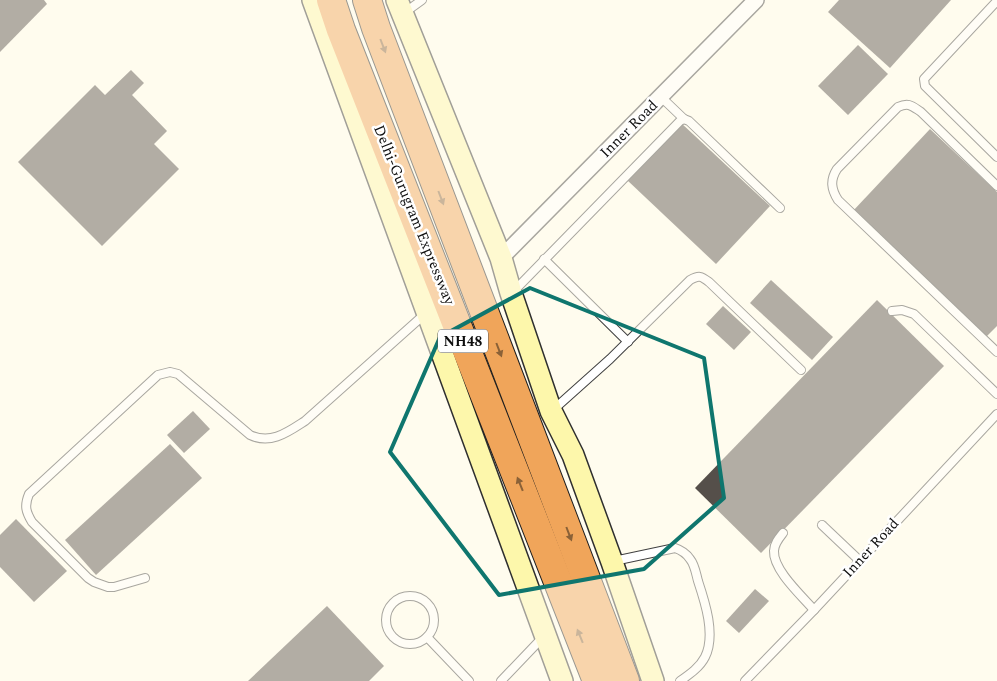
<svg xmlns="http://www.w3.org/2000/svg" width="997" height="681" font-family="Spectral,serif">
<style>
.building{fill:#554f4a}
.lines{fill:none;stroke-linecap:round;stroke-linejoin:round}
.lane-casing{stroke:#404040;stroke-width:10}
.street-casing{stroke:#404040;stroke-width:18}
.secondary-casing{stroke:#2f2f2f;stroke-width:24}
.highway-casing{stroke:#1e1e1e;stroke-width:30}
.lane{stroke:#fff;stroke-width:8}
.street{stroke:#fff;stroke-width:15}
.secondary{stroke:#fdf7ab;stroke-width:21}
.highway{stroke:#f0a55a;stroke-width:28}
.oneway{fill:#8a6137}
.marked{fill:none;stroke:#0f766e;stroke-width:4;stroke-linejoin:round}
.labels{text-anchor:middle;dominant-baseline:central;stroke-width:5;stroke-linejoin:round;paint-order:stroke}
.shield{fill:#fff;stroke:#565656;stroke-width:1}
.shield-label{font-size:14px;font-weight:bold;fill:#0d0d0d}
.street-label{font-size:15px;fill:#0d0d0d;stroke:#fff}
</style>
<rect width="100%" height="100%" fill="#fffcee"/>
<!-- building -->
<g class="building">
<path d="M0 0H44L47 4 0 52Z"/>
<path d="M839 0H951L890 68 828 12Z"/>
<path d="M858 45 888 74 848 115 818 86Z"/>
<path d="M131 70 144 83 132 95 167 131 154 144 179 169 102 246 18 162 95 85 105 95Z"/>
<path d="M680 122 770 206 716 264 627 180Z"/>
<path d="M930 129 997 192V326L985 338 852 212Z"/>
<path d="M771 280 833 337 812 360 750 303Z"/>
<path d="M877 300 944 366 761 553 695 488Z"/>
<path d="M723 306 751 332 734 350 706 324Z"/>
<path d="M193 411 210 429 184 453 167 435Z"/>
<path d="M170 444 202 478 96 575 65 540Z"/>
<path d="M16 519 67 571 34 602 0 567V535Z"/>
<path d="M755 589 769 601 739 633 726 621Z"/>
<path d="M327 606 384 666 369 681H248Z"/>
</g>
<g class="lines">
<!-- lane casing -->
<g class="lane-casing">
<g id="lane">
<path d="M997 1 924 79 925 86 997 157"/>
<path d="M404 13 422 0"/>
<path d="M661 97 684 119"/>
<path d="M997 186 921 112C912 106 909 102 898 107L837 169C830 180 831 189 838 200L997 352"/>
<path d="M544 259 628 342"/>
<path d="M513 292 680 121 684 119 689 121 780 208"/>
<path d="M892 311 902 310 914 314 997 394"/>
<path d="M553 410 610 359 690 280C699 275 701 276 709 282L801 370"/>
<path d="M822 525 860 561"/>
<path d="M783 533C779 538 774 544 774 551 773 570 802 596 814 610"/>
<path d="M614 561 675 548C681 550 686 553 690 559 695 565 696 574 698 581 705 602 716 635 705 657 700 667 690 674 680 681"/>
<path d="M145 578 114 587H108L94 582 88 578 32 522C26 512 24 506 29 494L158 375 170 372 178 374 250 435C271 445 288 432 305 421L426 313"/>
<circle cx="410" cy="620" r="24"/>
<path d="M427 637 469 681"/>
<path d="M501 681 544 636"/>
<path d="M745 681 814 610 997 414"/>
</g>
</g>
<!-- street casing -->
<g class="street-casing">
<path id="street" d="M501 258 756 0"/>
</g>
<!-- secondary casing -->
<g class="secondary-casing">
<g id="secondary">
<path d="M313 0 562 681"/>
<path d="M397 0 501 258 511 293 551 411 573 455 612 562 653 681"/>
</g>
</g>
<!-- highway casing -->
<g class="highway-casing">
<g id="highway">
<path d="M331 0 341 30 597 681"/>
<path d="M367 0 376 28 625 681"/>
</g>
</g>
<!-- lane -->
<use href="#lane" class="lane"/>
<!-- street -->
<use href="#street" class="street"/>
<!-- secondary -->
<use href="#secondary" class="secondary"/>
<!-- highway -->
<use href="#highway" class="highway"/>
</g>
<!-- one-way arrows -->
<defs><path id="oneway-solid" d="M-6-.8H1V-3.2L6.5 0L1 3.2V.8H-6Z" transform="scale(1.25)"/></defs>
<g class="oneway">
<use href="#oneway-solid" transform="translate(383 46) rotate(69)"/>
<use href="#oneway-solid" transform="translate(441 198) rotate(69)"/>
<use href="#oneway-solid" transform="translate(499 350) rotate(69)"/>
<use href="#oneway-solid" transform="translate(520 484) rotate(-112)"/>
<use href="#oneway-solid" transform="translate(569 534) rotate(69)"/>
<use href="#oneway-solid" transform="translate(580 636) rotate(-112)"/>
</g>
<!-- marked area -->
<path d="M0 0H997V681H0ZM530 288 704 358 724 498 644 569 499 595 390 452 440 337Z" fill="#fffcee" fill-opacity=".55" fill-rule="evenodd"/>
<path class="marked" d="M530 288 704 358 724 498 644 569 499 595 390 452 440 337Z"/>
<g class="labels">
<!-- shield labels -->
<rect class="shield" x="438" y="329.5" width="50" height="23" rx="4"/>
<g class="shield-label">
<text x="463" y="341">NH48</text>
</g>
<!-- street labels -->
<g class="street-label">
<text transform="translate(629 129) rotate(-45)">Inner Road</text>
<text transform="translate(414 215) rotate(68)">Delhi-Gurugram Expressway</text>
<text transform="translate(871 548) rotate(-47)">Inner Road</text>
</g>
</g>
</svg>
